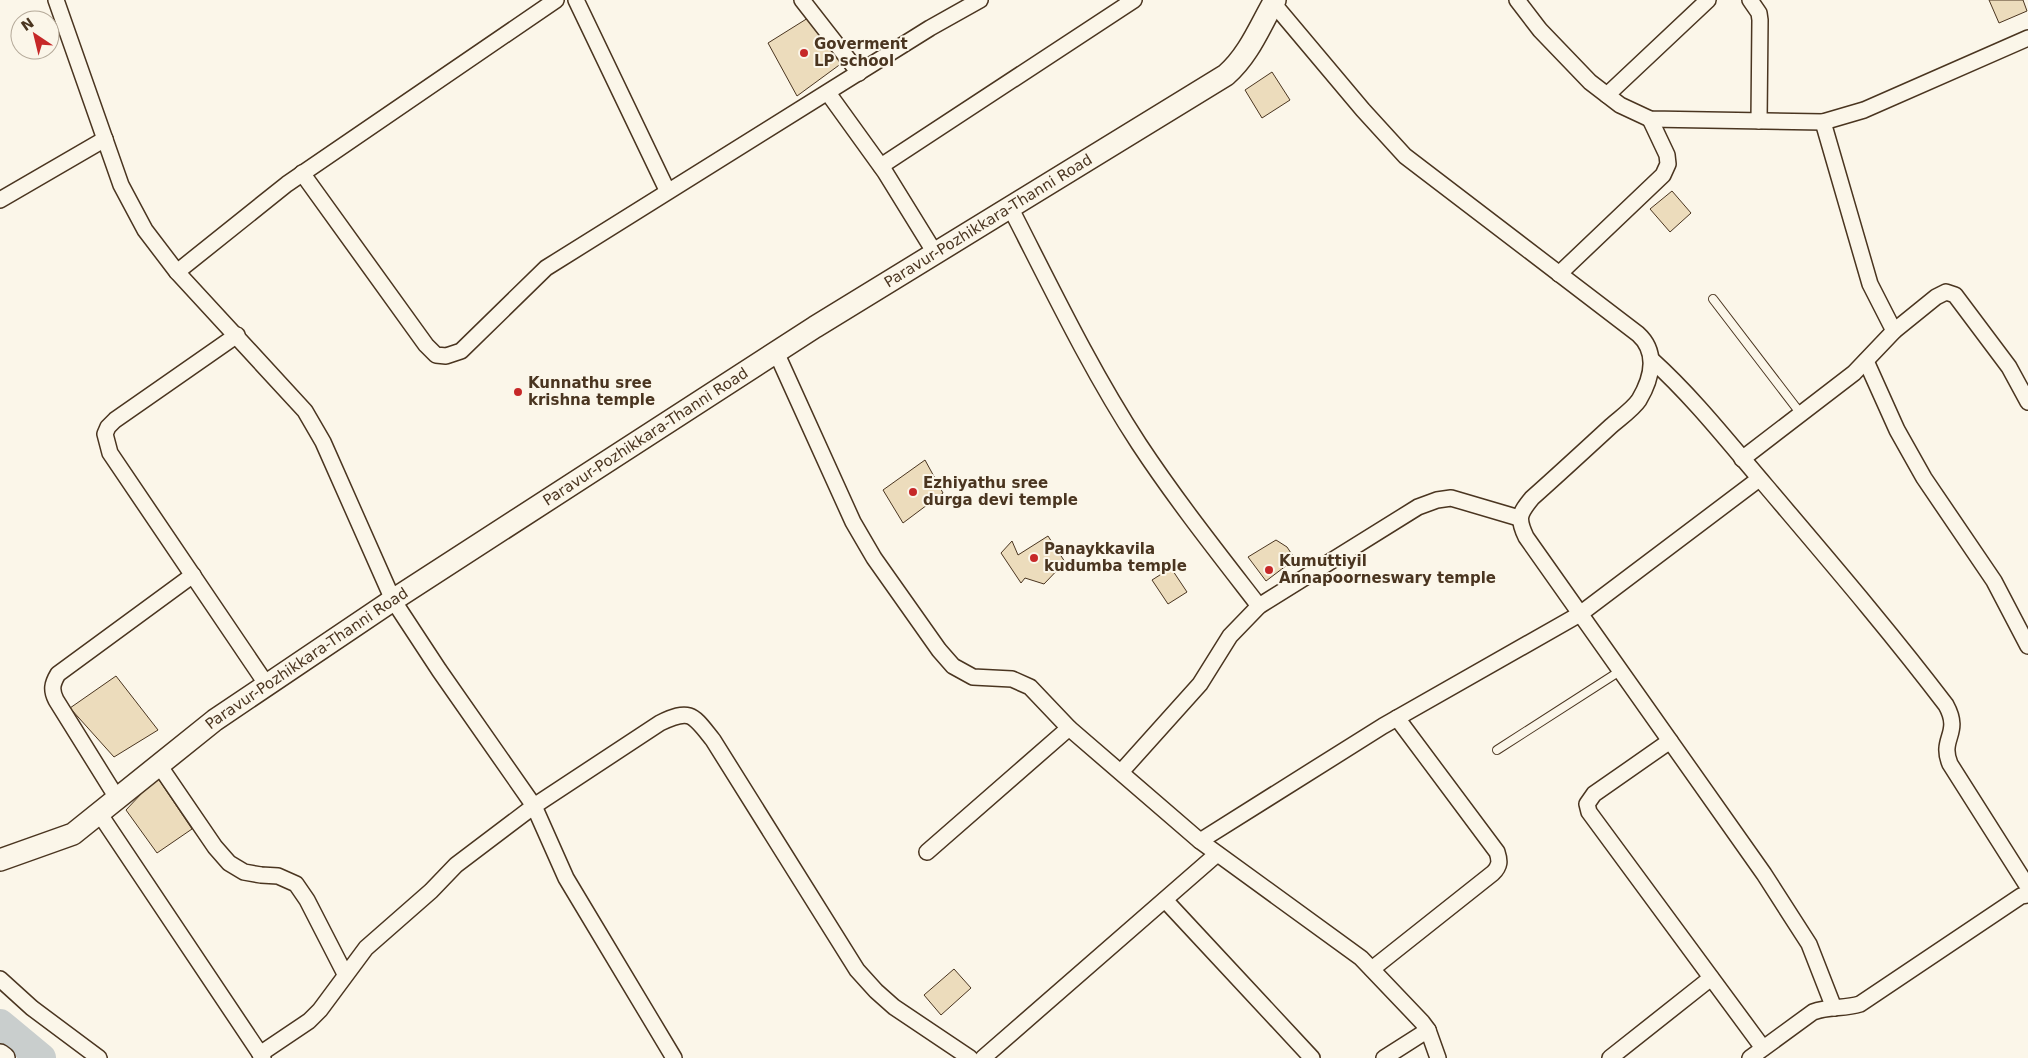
<svg xmlns="http://www.w3.org/2000/svg" width="2028" height="1058" font-family="'DejaVu Sans',sans-serif">
<style>
.lines{fill:none;stroke-linecap:round;stroke-linejoin:round}
.river{stroke:#c9cecd;stroke-width:30}
.building{fill:#ecdcbc;stroke:#4a3520}
.service-casing{stroke:#4a3520;stroke-width:10}
.minor-casing{stroke:#4a3520;stroke-width:18}
.secondary-casing{stroke:#4a3520;stroke-width:24}
.service{stroke:#fbf6e9;stroke-width:8}
.minor{stroke:#fbf6e9;stroke-width:15}
.secondary{stroke:#fbf6e9;stroke-width:21}
.poi-dot{fill:#c62828;stroke:#fbf6e9;stroke-width:2}
.labels{text-anchor:middle;dominant-baseline:central;stroke-width:4;stroke-linejoin:round;paint-order:stroke}
.poi-label{font-size:15px;font-weight:bold;fill:#4a3520;stroke:#fbf6e9;text-anchor:start}
.street-label{font-size:15px;fill:#4a3520;stroke:#fbf6e9}
</style>
<rect width="100%" height="100%" fill="#fbf6e9"/>
<g class="lines">
<!-- river -->
<path class="river" d="M0 1024 41 1058"/>
</g>
<!-- building -->
<g class="building">
<path d="M1989 0H2023L2027 11 1999 23Z"/>
<path d="M808 18 842 63 797 96 768 43Z"/>
<path d="M1272 72 1290 100 1262 118 1245 90Z"/>
<path d="M1672 191 1691 213 1670 232 1650 209Z"/>
<path d="M925 460 943 493 903 523 883 490Z"/>
<path d="M1048 536 1065 562 1044 584 1025 578 1021 583 1001 553 1012 541 1018 555Z"/>
<path d="M1276 540 1287 547 1295 559 1266 581 1248 557Z"/>
<path d="M1171 568 1187 592 1168 604 1152 580Z"/>
<path d="M116 676 158 730 114 757 70 708Z"/>
<path d="M157 777 192 829 157 853 126 810Z"/>
<path d="M954 969 971 988 941 1015 924 995Z"/>
</g>
<g class="lines">
<!-- service casing -->
<g class="service-casing">
<g id="service">
<path d="M1713 299 1801 414"/>
<path d="M1497 750 1620 671"/>
</g>
</g>
<!-- minor casing -->
<g class="minor-casing">
<g id="minor">
<path d="M56 0 121 185 145 230 177 272 305 411 323 442 393 600 439 670 534 806 566 878 674 1058"/>
<path d="M576 0 667 190"/>
<path d="M802 0 859 73"/>
<path d="M1517 0 1540 30 1590 82 1620 105 1650 119 1823 122 1864 110 2028 38"/>
<path d="M1750 0 1759 13 1760 20 1759 121"/>
<path d="M1273 3 1363 110 1405 156 1638 334C1658 352 1652 378 1639 400 1633 409 1620 418 1611 426 1585 450 1559 474 1532 498 1519 514 1517 518 1526 537L1764 874 1809 944 1834 1008"/>
<path d="M828 93 885 172 935 253"/>
<path d="M1607 95 1708 0"/>
<path d="M1823 122 1870 284 1894 331"/>
<path d="M881 166 1134 0"/>
<path d="M302 173 426 345 436 355 446 356 461 351 546 268 930 28 980 0"/>
<path d="M0 200 105 139"/>
<path d="M1010 207C1051 287 1090 369 1139 444 1176 500 1218 553 1259 606"/>
<path d="M177 272 287 184 556 0"/>
<path d="M1559 274 1663 175 1668 164 1667 155 1650 119"/>
<path d="M237 335 115 420 108 427 105 434 110 453 267 685"/>
<path d="M776 352 853 522 874 558 939 650 953 666 973 677 1012 679 1030 687 1069 728 1200 841 1361 958 1422 1022 1428 1030 1438 1058"/>
<path d="M1652 360C1694 398 1729 443 1766 486 1827 558 1889 630 1946 705 1962 734 1939 738 1950 764L2028 887"/>
<path d="M1866 361 1897 430 1924 478 1994 581 2028 646"/>
<path d="M1742 459 1854 373 1894 331 1936 297 1946 292 1955 295 2009 367 2028 402"/>
<path d="M1670 741 1594 794 1587 804 1589 812 1763 1048"/>
<path d="M159 765 215 847 229 863 244 872 261 875 278 876 296 884 307 900 345 974"/>
<path d="M1121 772 1200 684 1230 636 1259 606 1418 507 1437 500 1451 498 1519 518"/>
<path d="M117 798 56 700C51 690 52 684 58 674L193 575"/>
<path d="M99 813 263 1058"/>
<path d="M1200 841 1383 726 1580 614 1759 479"/>
<path d="M927 852 1069 728"/>
<path d="M1165 900 1312 1058"/>
<path d="M1372 969 1493 873C1500 866 1500 861 1497 852L1397 718"/>
<path d="M0 979 32 1008 99 1058"/>
<path d="M260 1054 309 1021 320 1010 366 948 431 891 456 865 534 806 660 723C691 708 693 715 713 740L857 970 876 991 894 1007 970 1058"/>
<path d="M983 1058 1217 854"/>
<path d="M1384 1058 1428 1030"/>
<path d="M1610 1058 1711 978"/>
<path d="M1750 1058 1813 1012C1829 1006 1844 1009 1860 1004L2021 896 2028 895"/>
</g>
</g>
<!-- secondary casing -->
<g class="secondary-casing">
<g id="secondary">
<path id="s1" d="M0 860 73 834 215 720 393 600 815 327 1226 75C1249 55 1260 26 1275 0"/>
<path d="M0 1055 4 1058"/>
</g>
</g>
<!-- service -->
<use href="#service" class="service"/>
<!-- minor -->
<use href="#minor" class="minor"/>
<!-- secondary -->
<use href="#secondary" class="secondary"/>
</g>
<!-- markers -->
<g class="poi-dot">
<circle cx="804" cy="53" r="5"/>
<circle cx="518" cy="392" r="5"/>
<circle cx="913" cy="492" r="5"/>
<circle cx="1034" cy="558" r="5"/>
<circle cx="1269" cy="570" r="5"/>
</g>
<g class="labels">
<!-- poi labels -->
<g class="poi-label">
<text x="814" y="44">Goverment<tspan x="814" dy="17">LP school</tspan></text>
<text x="528" y="383">Kunnathu sree<tspan x="528" dy="17">krishna temple</tspan></text>
<text x="923" y="483">Ezhiyathu sree<tspan x="923" dy="17">durga devi temple</tspan></text>
<text x="1044" y="549">Panaykkavila<tspan x="1044" dy="17">kudumba temple</tspan></text>
<text x="1279" y="561">Kumuttiyil<tspan x="1279" dy="17">Annapoorneswary temple</tspan></text>
</g>
<!-- street labels -->
<g class="street-label">
<text stroke="none"><textPath href="#s1" startOffset="1180">Paravur-Pozhikkara-Thanni Road</textPath></text>
<text stroke="none"><textPath href="#s1" startOffset="775">Paravur-Pozhikkara-Thanni Road</textPath></text>
<text stroke="none"><textPath href="#s1" startOffset="370">Paravur-Pozhikkara-Thanni Road</textPath></text>
</g>
</g>
<!-- north arrow -->
<g transform="translate(35 35) rotate(325)"><circle r="24" fill="#fbf6e9" stroke="#b4a999"/>
<path d="M0-4L9 19L0 12L-9 19Z" fill="#c62828"/>
<text y="-8" font-size="14" font-weight="bold" text-anchor="middle" fill="#4a3520">N</text>
</g>
</svg>
